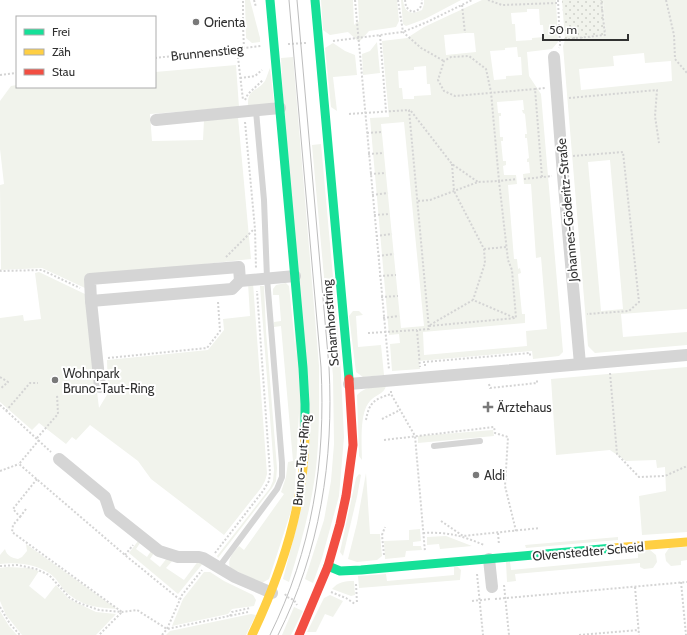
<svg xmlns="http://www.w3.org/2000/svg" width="687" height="635" font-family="Cabin,sans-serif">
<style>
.green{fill:#f1f3ec;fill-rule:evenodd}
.park{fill:url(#park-dots)}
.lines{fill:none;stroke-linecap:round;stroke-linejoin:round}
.path{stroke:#d4d4d4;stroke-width:2;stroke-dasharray:2 2;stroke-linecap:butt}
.lane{stroke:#d5d5d5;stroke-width:6}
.street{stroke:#d5d5d5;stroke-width:12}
.fast{stroke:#16e098;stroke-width:9}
.slow{stroke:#ffcf43;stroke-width:9}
.jam{stroke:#f24e42;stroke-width:9}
.tram{stroke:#bdbdbd;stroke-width:1}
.poi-dot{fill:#797979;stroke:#fff;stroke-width:1.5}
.labels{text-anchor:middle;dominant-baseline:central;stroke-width:4;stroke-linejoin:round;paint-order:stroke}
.poi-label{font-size:13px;fill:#313131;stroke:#fff;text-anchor:start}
.street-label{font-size:13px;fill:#313131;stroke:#fff}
</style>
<defs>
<pattern id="park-dots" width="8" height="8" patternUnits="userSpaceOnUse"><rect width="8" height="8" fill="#f1f3ec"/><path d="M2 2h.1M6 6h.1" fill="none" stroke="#cfd1cb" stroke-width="1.8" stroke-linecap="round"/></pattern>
</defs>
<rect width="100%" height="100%" fill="#fff"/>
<!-- green -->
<g class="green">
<path d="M245 0H250L260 38V42L252 43 246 38Z"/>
<path d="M321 0H353L354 25 358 21 359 22 358 0H397L399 21 396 27 369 31 359 42 348 32 330 35 323 30Z"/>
<path d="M401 0H403C404 8 406 12 414 13L422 10 424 4V0H461L425 19 406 26 403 24Z"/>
<path d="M482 0H556L558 42 552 49 527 52 529 76 541 94 563 352 559 356 533 359 532 351 419 361 420 369 392 371 390 344 400 343 399 334 389 335 370 118 389 117 382 41 407 38 424 27ZM527 9H539L540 25H543L544 37 532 38V40L516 41 515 24H512L511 13 527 12ZM465 33H474L476 52 446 55 444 35ZM517 47 518 57H521L522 75 506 76V79L494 80 490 51 505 50V48ZM426 66 427 84H430L431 95 414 96V99H403L402 88H399L398 71 414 70V67ZM523 100 524 110H522L523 113 525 114 527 134H525V138H527L529 158 527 159V162H529L530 173 523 174 524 184H531L536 258 541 257 547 329 526 331 527 346 424 355 423 332 525 323V314H522L518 274 521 273 520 268 518 269 517 259H514L508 185 517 184 516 175H504L503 166 506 165V161H503L501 141H503V137H500L499 116H501V113H498L497 102ZM404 122 424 326 401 328 381 124Z"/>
<path d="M603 0H687V309L621 314 623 337 687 332V345L595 353 588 346 563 46 565 40 606 36ZM644 53 645 63 671 61 672 81 581 90 579 69 614 66 613 56ZM610 160 623 309 601 311 588 162Z"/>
<path d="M377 42 380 73 363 75 362 54 370 51Z"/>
<path d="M333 43 345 51 355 55 357 75 333 77 337 111 331 107 325 48Z"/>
<path d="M293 57 319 366C319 402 320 439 315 476 310 512 300 547 289 582L283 579 303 502 281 58Z"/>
<path d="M236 65 239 107 150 114 152 141 203 140 204 120 238 117 251 259 84 277 85 288 42 268 1 270 0 185 4 184 0 149V101L11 86 17 85V87H155V72Z"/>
<path d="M270 68 274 102 268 105 248 107C247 88 256 93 265 81 267 77 268 72 270 68Z"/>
<path d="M321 144 340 355 344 437 339 496 322 558 313 583 305 579 324 520 331 481 334 444 333 376 312 145Z"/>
<path d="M39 272 85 294 99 408 108 393 107 360 208 350 224 330 223 319 250 316 248 283H253L267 474 265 481 261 488 224 535 151 479 138 461 90 425 76 440 72 437 66 444 39 423 32 430 0 402V318L23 315 24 321 41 319 35 273Z"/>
<path d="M286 283 289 286 300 395 294 502 269 579 262 583 230 568C227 559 233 553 239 546L244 550 284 494 281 492 286 477 288 462 293 461 281 326 274 327V322L281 321 279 295H273V289L276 285Z"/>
<path d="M260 286H264L266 331 277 468 276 481 272 488 218 558 217 556 270 488 273 481 274 470Z"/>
<path d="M353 311H359L363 315 356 316 358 347 381 345 384 375 363 377 356 372 349 316Z"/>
<path d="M687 367V532L642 535 639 496 666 491 665 467 657 468 656 460 626 461 610 450 556 455 551 379Z"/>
<path d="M386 386C384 394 375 395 370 401 359 413 362 444 362 460L359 456 357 395C366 386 374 387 386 386Z"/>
<path d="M493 430 494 436 418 443V436Z"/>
<path d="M366 473 370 534H380L382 556 377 560 357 562 348 559 357 523Z"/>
<path d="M359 474 361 475 357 497 343 556 340 552 356 478Z"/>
<path d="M420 529 421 541 413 542V546H421L422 550 406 551 405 557 385 559 384 541 409 540V530Z"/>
<path d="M446 536 472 546 440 549 439 544 427 545V537Z"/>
<path d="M618 537V540L526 548 525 545Z"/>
<path d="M138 541 140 543 136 549 147 557 151 551 154 553 150 559 160 567 167 558 173 560 166 568 184 580 199 560 204 562 178 594 129 553Z"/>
<path d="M26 544 117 609C101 608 85 607 71 596 64 592 60 584 55 578 41 564 18 562 0 564V555L5 549C7 556 12 558 18 559L22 557 27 551Z"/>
<path d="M687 547V560L681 561V565L671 566 666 561 665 554 669 548Z"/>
<path d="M650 550 656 555 657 562 653 568 644 569 640 567V563L515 574 516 581 507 582 506 562H510L511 570 638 558V551Z"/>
<path d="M7 567 29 568 39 571 29 586 45 599 56 585 69 599 96 612 116 614 96 635H22L6 615 0 601V568Z"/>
<path d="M454 567H458L461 570 460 580 359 588 358 576 386 574 387 581 454 575Z"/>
<path d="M204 572H210L224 581 253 595 256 600 254 606 232 609 228 614 172 626 183 599Z"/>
<path d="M354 581 355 595 351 596 332 589C338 582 344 581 354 581Z"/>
<path d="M330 595 343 601 333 617 325 614 316 632H307L324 598Z"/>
<path d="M294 607 303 611 291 635H282Z"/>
<path d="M0 611 9 626 17 635H0Z"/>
<path d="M251 614 256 615 246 635H166L170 631Z"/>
</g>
<!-- park -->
<path class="park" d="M562 0H603L606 36 565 40Z"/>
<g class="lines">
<!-- path -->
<g class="path">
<path d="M254 0 256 7"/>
<path d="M355 0 389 370"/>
<path d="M398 0 403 32 421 48 444 61"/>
<path d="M405 0 406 7 412 12C419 11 422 7 422 0"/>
<path d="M488 0 502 5 557 3"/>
<path d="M558 0 560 45 559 48"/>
<path d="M666 0 674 35 675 59 687 73"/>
<path d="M462 5 465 33"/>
<path d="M243 26 244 48"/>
<path d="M238 27 243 26V0"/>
<path d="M380 35 386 111"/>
<path d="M560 40 605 35 601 0"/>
<path d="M333 41 403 32 427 22 472 0"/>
<path d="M288 44 306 43"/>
<path d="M237 49 243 100"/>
<path d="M155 58 261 46"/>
<path d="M0 75 17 73"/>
<path d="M240 78 255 76 262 70"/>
<path d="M569 98 657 90 655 116 659 143"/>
<path d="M245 100 248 94 263 80"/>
<path d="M411 111 452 164 478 182"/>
<path d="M349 114 409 110 429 329 417 330 420 367"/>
<path d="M245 122 255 229 256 269"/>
<path d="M367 133 382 132"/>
<path d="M368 154 384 153"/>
<path d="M573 156 623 152 639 302 629 311 587 314"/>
<path d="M452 164 454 191 484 249 485 263 473 300"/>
<path d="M370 174 386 173"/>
<path d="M542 177 535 89 546 88"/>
<path d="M524 179 552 176"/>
<path d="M372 195 388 193"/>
<path d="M418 201 430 200 478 182 499 181 491 92 486 69 469 56 451 57 444 61 438 80 444 91 455 96 535 89"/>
<path d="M374 215 390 214"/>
<path d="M376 236 392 234"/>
<path d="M484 249 506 247"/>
<path d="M378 256 394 254"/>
<path d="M226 257 254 229"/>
<path d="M0 270 1 271 42 270 80 288"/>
<path d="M379 276 396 275"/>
<path d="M381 297 398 296"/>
<path d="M383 318 399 316"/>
<path d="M430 325 473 300 515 318"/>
<path d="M429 326 516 318 512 270 508 260 499 181 517 179"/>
<path d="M368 333 417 330"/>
<path d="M108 358 207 348 220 331 218 302"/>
<path d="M426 365H424V362L530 353V356"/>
<path d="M610 373 617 454 639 477 665 476 687 466"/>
<path d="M0 377 8 382 0 389"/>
<path d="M489 384 490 388 537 383V379"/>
<path d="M391 391V394L415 436 425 552"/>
<path d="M0 405 51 452"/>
<path d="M6 411 30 383H38"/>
<path d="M382 419 400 410"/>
<path d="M366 420C369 402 375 399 391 394"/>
<path d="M37 438 58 414 57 394"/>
<path d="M39 440 19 464 125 555 179 599"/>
<path d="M384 440 494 427 495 433 508 437 505 486 516 531"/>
<path d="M0 471 19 464"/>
<path d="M37 479 13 509 20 517 13 525 12 532 122 612 99 635"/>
<path d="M20 517 26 509"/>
<path d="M441 521 463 536 540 528"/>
<path d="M423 533C449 532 460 535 484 545"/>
<path d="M498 533 499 545"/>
<path d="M215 553 263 491 269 481 270 473 257 291"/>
<path d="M125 555 133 545"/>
<path d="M384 555 382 535 385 527"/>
<path d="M0 566 18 565 36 569 49 575 70 598 79 603 99 610 122 612 137 610 167 629 248 612"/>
<path d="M477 574 483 635"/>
<path d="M681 582 686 635"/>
<path d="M356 584 357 603"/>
<path d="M504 585 509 635"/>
<path d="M635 587 639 635"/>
<path d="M331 592 346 598 355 604"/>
<path d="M285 594 287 597 294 600 297 605"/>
<path d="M495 599 687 582"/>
<path d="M472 601 491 599"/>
<path d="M0 607 10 624 20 635"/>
<path d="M230 616 232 612 250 608"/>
<path d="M162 635 167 629 182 595 202 570"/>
<path d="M579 635 639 630"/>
</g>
<!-- lane -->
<g class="lane">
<path d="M434 446 480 441"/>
<path d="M219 567 277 489 282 477V463L267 278 264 200 256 111"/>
</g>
<!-- street -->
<g class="street">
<path d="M554 57 563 175 580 364"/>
<path d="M156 120 280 108"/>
<path d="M91 301 90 279 239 267 240 281"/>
<path d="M349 384 687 355"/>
<path d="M100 387 91 301 232 289 240 281 295 276"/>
<path d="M59 459 105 497 110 512 159 551 178 557H199L203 558 235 577 272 593"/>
<path d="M489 559 492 587"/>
</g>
<!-- fast -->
<g class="fast">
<path d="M270 0 303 368 305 404V436"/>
<path d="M315 0 349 379"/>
<path d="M328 566 340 571 361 570 613 548"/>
</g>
<!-- slow -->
<g class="slow">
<path d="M613 548 687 542"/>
<path d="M252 635C282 572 304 506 305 436"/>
</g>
<!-- jam -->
<path class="jam" d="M299 635 328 566 340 524 346 496 353 445 349 379"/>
<!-- tram -->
<g class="tram">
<path d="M270 635C312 550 326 462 321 367L289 0"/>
<path d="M278 635C320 552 334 459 329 367L297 0"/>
</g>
</g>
<!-- markers -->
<g class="poi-dot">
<circle cx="196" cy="22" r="4"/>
<circle cx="55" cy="380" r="4"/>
<path d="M486 401h4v4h4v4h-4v4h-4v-4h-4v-4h4z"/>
<circle cx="476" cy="475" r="4"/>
</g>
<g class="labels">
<!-- poi labels -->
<g class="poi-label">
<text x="204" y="22">Orienta</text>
<text x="63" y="373">Wohnpark<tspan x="63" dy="15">Bruno-Taut-Ring</tspan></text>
<text x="497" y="407">Ärztehaus</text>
<text x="484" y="475">Aldi</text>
</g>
<!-- street labels -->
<g class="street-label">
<text transform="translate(207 52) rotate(-6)">Brunnenstieg</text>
<text transform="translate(567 210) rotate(-95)">Johannes-Göderitz-Straße</text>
<text transform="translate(330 323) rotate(-95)">Scharnhorstring</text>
<text transform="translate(301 460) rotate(-85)">Bruno-Taut-Ring</text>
<text transform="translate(588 551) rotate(-5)">Olvenstedter Scheid</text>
</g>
</g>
<!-- legend -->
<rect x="16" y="16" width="140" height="72" fill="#ffffff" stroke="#adadad"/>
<rect x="24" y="29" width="20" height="6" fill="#16e098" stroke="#adadad"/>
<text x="52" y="36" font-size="12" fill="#313131">Frei</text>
<rect x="24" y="49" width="20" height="6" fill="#ffcf43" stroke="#adadad"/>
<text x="52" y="56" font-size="12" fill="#313131">Zäh</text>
<rect x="24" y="69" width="20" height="6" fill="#f24e42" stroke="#adadad"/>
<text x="52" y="76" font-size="12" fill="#313131">Stau</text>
<!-- scale -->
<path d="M543 34v6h85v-6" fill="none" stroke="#313131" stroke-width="2"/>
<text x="549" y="34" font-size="12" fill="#313131" stroke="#ffffff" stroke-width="3" paint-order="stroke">50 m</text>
</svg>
